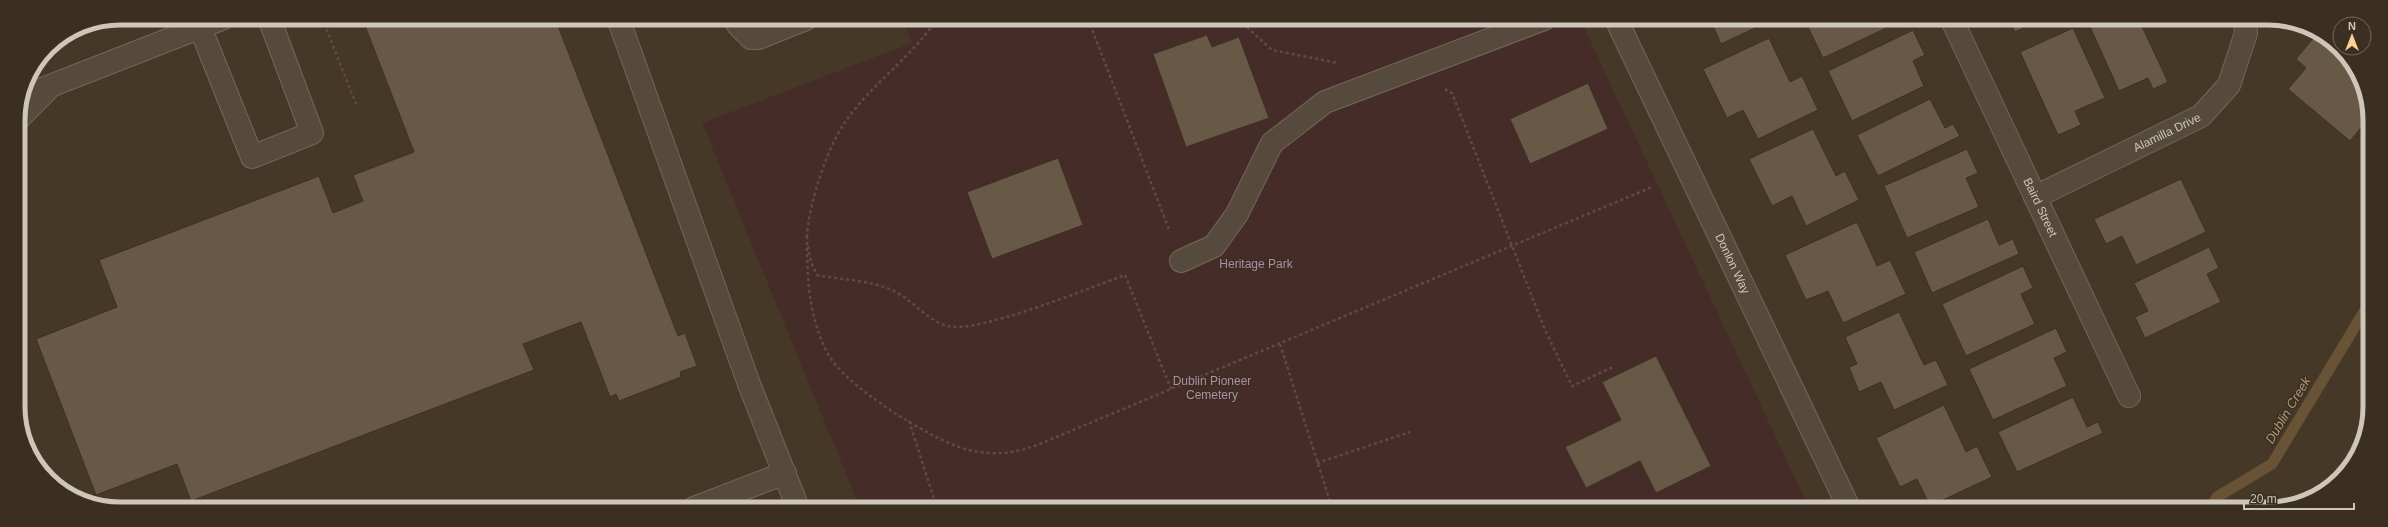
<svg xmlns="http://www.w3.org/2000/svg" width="2388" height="527" font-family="Helvetica,sans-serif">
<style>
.green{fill:#462c29}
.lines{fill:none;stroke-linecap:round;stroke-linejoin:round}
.stream{stroke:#695336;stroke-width:11}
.building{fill:#675945;stroke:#3c3122}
.minor-casing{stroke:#72685a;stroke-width:24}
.path{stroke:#624947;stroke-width:2.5;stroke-dasharray:3 3;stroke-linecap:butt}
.minor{stroke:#554a3b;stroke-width:22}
.labels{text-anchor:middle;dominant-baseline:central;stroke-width:3;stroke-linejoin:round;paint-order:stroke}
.street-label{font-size:12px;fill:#cec6b9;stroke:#3a2f20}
.park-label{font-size:12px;fill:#b38caa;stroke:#3a2f20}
.water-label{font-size:13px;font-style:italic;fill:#b29878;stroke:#3a2f20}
.rim{fill:none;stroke:#cec6b9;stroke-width:5}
</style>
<rect width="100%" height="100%" fill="#463827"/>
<!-- green -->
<path class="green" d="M903 19H1580L1809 508H860L702 123 912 43Z"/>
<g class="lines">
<!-- stream -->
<path class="stream" d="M2210 509 2217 497 2272 464 2368 305"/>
</g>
<!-- building -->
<g class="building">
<path d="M362 18H555L678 336 685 333 697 366 680 372 681 377 619 401 616 394 610 397 581 322 523 344 534 370 191 501 177 464 96 495 36 339 117 307 99 260 319 176 333 213 363 201 353 175 414 152Z"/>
<path d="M1151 19H1167L1153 24Z"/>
<path d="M1710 19H1774L1721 44Z"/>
<path d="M1808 20H1903L1823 58 1805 21Z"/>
<path d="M2009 20H2040L2015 32Z"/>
<path d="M2087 20H2139L2168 82 2153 89 2148 78 2119 91Z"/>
<path d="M2073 28 2105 98 2075 111 2081 125 2058 135 2020 52Z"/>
<path d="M1913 30 1925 55 1913 61 1924 86 1852 121 1828 71Z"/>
<path d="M1207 35 1212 47 1239 37 1269 118 1186 147 1153 54Z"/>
<path d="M2315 36 2348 63 2368 101V119L2350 141 2288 89 2306 68 2296 59Z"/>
<path d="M1769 38 1790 82 1802 76 1818 110 1758 139 1743 110 1727 118 1703 69Z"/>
<path d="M1588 83 1608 129 1530 164 1510 119Z"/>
<path d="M1930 99 1945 128 1953 124 1960 136 1878 176 1857 135Z"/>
<path d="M1813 129 1836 176 1845 171 1859 200 1806 226 1792 196 1772 206 1749 159Z"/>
<path d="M1967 149 1978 173 1966 178 1979 207 1907 238 1884 186Z"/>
<path d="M1058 158 1083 225 992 259 967 192Z"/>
<path d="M2181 179 2206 232 2136 265 2122 236 2106 244 2094 219Z"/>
<path d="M1988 219 1999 245 2013 239 2019 254 1932 293 1914 252Z"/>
<path d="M1857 222 1877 266 1890 260 1906 294 1843 323 1828 291 1806 300 1785 255Z"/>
<path d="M2209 247 2219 268 2207 274 2221 302 2145 338 2135 317 2148 311 2134 283Z"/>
<path d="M2023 266 2033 288 2021 294 2035 324 1966 356 1942 304Z"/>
<path d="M1899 312 1924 365 1936 360 1948 385 1894 410 1881 382 1859 392 1849 367 1857 364 1845 337Z"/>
<path d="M2056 328 2067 352 2054 358 2067 386 1993 420 1969 369Z"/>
<path d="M1656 356 1711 466 1656 493 1640 461 1586 488 1565 447 1621 420 1602 382Z"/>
<path d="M2073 397 2087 427 2098 422 2103 433 2017 472 1998 432Z"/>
<path d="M1944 405 1966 452 1977 446 1992 477 1930 506 1917 479 1900 487 1876 438Z"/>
</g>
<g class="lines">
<!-- minor casing -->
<g class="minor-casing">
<g id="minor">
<path d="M618 18 749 384 798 508"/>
<path d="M735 19 738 25 751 38H758L806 19"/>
<path id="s1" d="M1616 19 1849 508"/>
<path id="s2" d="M1952 20 2129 396"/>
<path d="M200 27 252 157 312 133 269 18"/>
<path d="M22 97 224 18"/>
<path d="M18 119 47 90"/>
<path id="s3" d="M2035 197 2201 116 2229 85 2246 33 2245 20"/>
<path d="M1181 261 1214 246 1237 214 1272 143 1325 102 1544 19"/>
<path d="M694 508 785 473"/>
</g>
</g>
<!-- path -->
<g class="path">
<path d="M322 18 356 104"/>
<path d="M1088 19 1170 232"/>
<path d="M1238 19 1272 50 1338 63"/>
<path d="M1445 89 1452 93 1545 330 1572 386 1613 367"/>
<path d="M807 236C807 277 808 316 828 354 845 386 930 439 965 449 975 452 991 454 1001 453 1022 452 1040 444 1059 436L1652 187"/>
<path d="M807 237C808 207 826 151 843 125 869 86 911 58 937 19"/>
<path d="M808 246 811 262 817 275C842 280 871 280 894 291 913 300 927 321 948 326 978 334 1091 287 1125 275L1171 389"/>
<path d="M1280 344 1332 508"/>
<path d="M909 421 937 508"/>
<path d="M1317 463 1410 432"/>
</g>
<!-- minor -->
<use href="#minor" class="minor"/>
</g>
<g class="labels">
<!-- street labels -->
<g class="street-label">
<text stroke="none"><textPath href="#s3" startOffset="147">Alamilla Drive</textPath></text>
<text stroke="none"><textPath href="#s2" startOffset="207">Baird Street</textPath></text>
<text stroke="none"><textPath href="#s1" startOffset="271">Donlon Way</textPath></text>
</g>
<!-- park labels -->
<g class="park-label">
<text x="1256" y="264">Heritage Park</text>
<text x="1212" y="381">Dublin Pioneer<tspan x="1212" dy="14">Cemetery</tspan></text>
</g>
<!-- water labels -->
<g class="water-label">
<text transform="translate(2288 410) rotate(-59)">Dublin Creek</text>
</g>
</g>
<!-- crop -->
<path d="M0 0H2388V527H0ZM120 25H2268A95 95 0 0 1 2363 120V407A95 95 0 0 1 2268 502H120A95 95 0 0 1 25 407V120A95 95 0 0 1 120 25Z" fill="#3a2f20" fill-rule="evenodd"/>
<path class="rim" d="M120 25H2268A95 95 0 0 1 2363 120V407A95 95 0 0 1 2268 502H120A95 95 0 0 1 25 407V120A95 95 0 0 1 120 25Z"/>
<!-- north arrow -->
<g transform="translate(2352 36)"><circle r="19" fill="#3a2f20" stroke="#756b5d"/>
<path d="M0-3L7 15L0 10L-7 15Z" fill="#fdd18f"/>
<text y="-6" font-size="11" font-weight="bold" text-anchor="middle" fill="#cec6b9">N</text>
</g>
<!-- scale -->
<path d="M2244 503v6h110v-6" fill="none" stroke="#cec6b9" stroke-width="2"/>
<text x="2250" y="503" font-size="12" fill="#cec6b9" stroke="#3a2f20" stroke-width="3" paint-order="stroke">20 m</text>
</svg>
